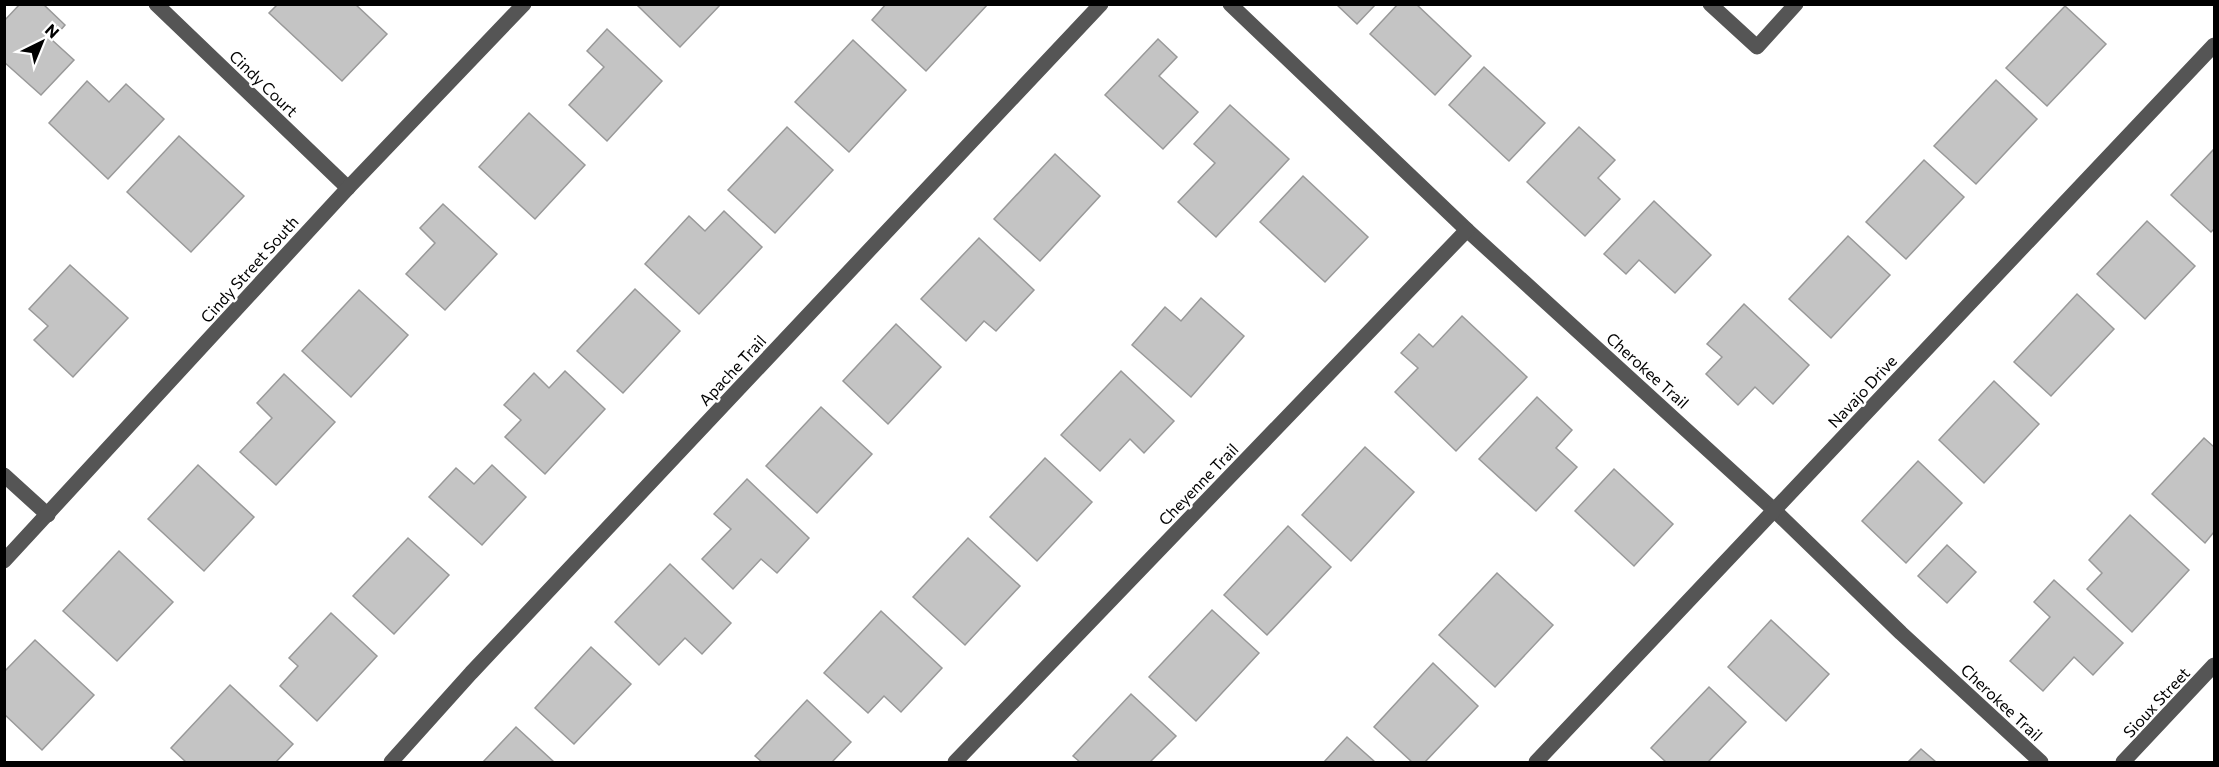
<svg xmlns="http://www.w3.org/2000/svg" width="2219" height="767" font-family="Commissioner,sans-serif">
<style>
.building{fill:#c4c4c4;stroke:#999;stroke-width:1.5}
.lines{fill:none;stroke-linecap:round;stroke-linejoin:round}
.minor{stroke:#555;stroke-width:15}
.labels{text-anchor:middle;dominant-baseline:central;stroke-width:5;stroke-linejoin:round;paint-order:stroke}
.street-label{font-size:16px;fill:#000;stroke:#fff}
</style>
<rect width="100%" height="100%" fill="#fff"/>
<!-- building -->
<g class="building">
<path d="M20 4H43L65 25 52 40 74 60 41 95 4 62V21Z"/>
<path d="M278 4H355L387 34 342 81 269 13Z"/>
<path d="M636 4H721L680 47Z"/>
<path d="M886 4H988L926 71 872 20Z"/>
<path d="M1336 4H1376L1357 24Z"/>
<path d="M1398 4H1416L1471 56 1435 95 1370 34Z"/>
<path d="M2065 6 2106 44 2047 106 2006 68Z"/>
<path d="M607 29 662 81 607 141 569 105 604 67 587 51Z"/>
<path d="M1158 39 1177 57 1159 76 1198 112 1163 149 1105 95Z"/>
<path d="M853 40 906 90 849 152 795 102Z"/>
<path d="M1484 67 1545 123 1509 161 1449 105Z"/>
<path d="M1996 80 2037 119 1976 184 1934 146Z"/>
<path d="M87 81 109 102 126 84 164 119 108 179 49 123Z"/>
<path d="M1230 105 1289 159 1216 237 1178 202 1215 163 1194 144Z"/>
<path d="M529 113 585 165 535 219 479 167Z"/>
<path d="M787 127 833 170 775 233 728 190Z"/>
<path d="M1579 127 1615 160 1598 178 1620 199 1585 236 1527 182Z"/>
<path d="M179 136 244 196 191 252 127 192Z"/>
<path d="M2214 149V229L2211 232 2171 195Z"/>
<path d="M1055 154 1100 196 1040 261 994 219Z"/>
<path d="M1924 160 1964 197 1906 259 1866 222Z"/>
<path d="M1303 176 1368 237 1325 282 1260 222Z"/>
<path d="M1654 201 1711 255 1675 293 1639 260 1626 274 1604 254Z"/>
<path d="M443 204 497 254 445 310 406 274 435 243 420 228Z"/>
<path d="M724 211 762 247 699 314 645 264 689 216 705 231Z"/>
<path d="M2147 221 2195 266 2145 319 2097 274Z"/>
<path d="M1848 236 1890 275 1831 338 1789 299Z"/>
<path d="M979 238 1034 290 996 331 984 321 966 341 921 299Z"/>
<path d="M70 265 128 318 73 377 34 340 48 326 29 309Z"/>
<path d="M635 289 680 331 623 393 577 351Z"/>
<path d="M359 290 408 335 351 397 302 351Z"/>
<path d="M2077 294 2114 329 2051 396 2014 362Z"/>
<path d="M1201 298 1244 336 1191 397 1132 345 1165 307 1181 321Z"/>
<path d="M1744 304 1809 365 1773 404 1755 387 1738 405 1706 374 1722 357 1707 344Z"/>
<path d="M1462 316 1527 377 1456 451 1395 392 1418 368 1401 353 1419 334 1433 347Z"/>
<path d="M896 324 941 367 888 424 843 381Z"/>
<path d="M565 371 605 409 545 474 505 437 521 420 504 405 534 373 549 388Z"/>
<path d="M1121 371 1174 421 1144 453 1130 439 1100 471 1061 435Z"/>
<path d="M284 374 335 422 276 485 240 452 272 418 257 403Z"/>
<path d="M1994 381 2039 424 1984 483 1939 440Z"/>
<path d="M1537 397 1572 430 1556 448 1577 467 1536 511 1479 459Z"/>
<path d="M821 407 872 454 817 513 766 466Z"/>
<path d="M2204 438 2214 447V532L2205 543 2152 494Z"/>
<path d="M1365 447 1414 492 1351 561 1302 515Z"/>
<path d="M1045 458 1092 502 1037 561 990 517Z"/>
<path d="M1918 461 1962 503 1906 563 1862 521Z"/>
<path d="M198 465 254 517 204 571 148 519Z"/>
<path d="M492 465 526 497 482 545 429 497 456 468 474 484Z"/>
<path d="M1614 469 1673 524 1634 566 1575 511Z"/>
<path d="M747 479 809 538 777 573 761 559 733 589 702 559 731 529 714 514Z"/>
<path d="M2130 515 2189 570 2132 632 2087 589 2102 573 2089 560Z"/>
<path d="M1288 526 1331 567 1267 635 1224 595Z"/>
<path d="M408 538 449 575 394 634 353 596Z"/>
<path d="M968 538 1020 586 965 645 913 597Z"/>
<path d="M1947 545 1976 572 1947 603 1918 576Z"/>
<path d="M119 551 173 602 117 661 63 611Z"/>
<path d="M670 564 731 623 702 654 685 638 659 665 615 622Z"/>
<path d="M1497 573 1553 625 1495 687 1439 635Z"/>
<path d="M2054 580 2123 643 2093 675 2074 657 2043 691 2010 661 2050 617 2034 602Z"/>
<path d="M1212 610 1259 653 1196 721 1149 677Z"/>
<path d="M881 611 942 668 901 712 884 696 868 713 824 673Z"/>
<path d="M331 613 377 656 317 721 280 686 298 666 289 658Z"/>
<path d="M1771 620 1829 674 1786 721 1728 667Z"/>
<path d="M35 640 94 695 42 750 4 714V672Z"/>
<path d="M591 647 631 684 574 744 535 708Z"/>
<path d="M1433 663 1478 706 1425 762H1412L1374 727Z"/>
<path d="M230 685 293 744 276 762H186L171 748Z"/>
<path d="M1709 687 1746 722 1708 762H1666L1651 748Z"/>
<path d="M1131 694 1176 736 1150 762H1080L1073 756Z"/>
<path d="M807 700 851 742 832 762H762L755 756Z"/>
<path d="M516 727 554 762H483Z"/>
<path d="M1347 737 1375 762H1324Z"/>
<path d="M1921 749 1936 762H1908Z"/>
</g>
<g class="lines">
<!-- minor -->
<g class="minor">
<path d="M156 4 348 188"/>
<path d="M1230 4 1467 230 1774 510 1901 633 2041 762"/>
<path d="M1710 4 1757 47 1796 4"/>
<path d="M4 475 48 515"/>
<path d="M4 561 348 188 524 4"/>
<path d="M391 762 471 673 1101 4"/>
<path d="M955 762 1467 230"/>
<path d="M1536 762 2214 45"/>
<path d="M2123 762 2214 665"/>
</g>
</g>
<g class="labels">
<!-- street labels -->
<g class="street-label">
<text transform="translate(264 83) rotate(44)">Cindy Court</text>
<text transform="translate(249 269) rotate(-48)">Cindy Street South</text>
<text transform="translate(732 370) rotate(-47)">Apache Trail</text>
<text transform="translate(1648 370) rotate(42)">Cherokee Trail</text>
<text transform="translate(1862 391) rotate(-47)">Navajo Drive</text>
<text transform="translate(1198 484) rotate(-46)">Cheyenne Trail</text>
<text transform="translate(2002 702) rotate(43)">Cherokee Trail</text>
<text transform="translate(2156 702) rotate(-47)">Sioux Street</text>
</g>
</g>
<!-- border -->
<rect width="2219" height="767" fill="none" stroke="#000000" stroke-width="12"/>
<!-- north arrow -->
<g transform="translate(42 42) rotate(43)" stroke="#ffffff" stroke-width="4.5" paint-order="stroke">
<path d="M0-4.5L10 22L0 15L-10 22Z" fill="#000000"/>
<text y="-9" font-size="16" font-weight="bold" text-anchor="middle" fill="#000000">N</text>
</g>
</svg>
